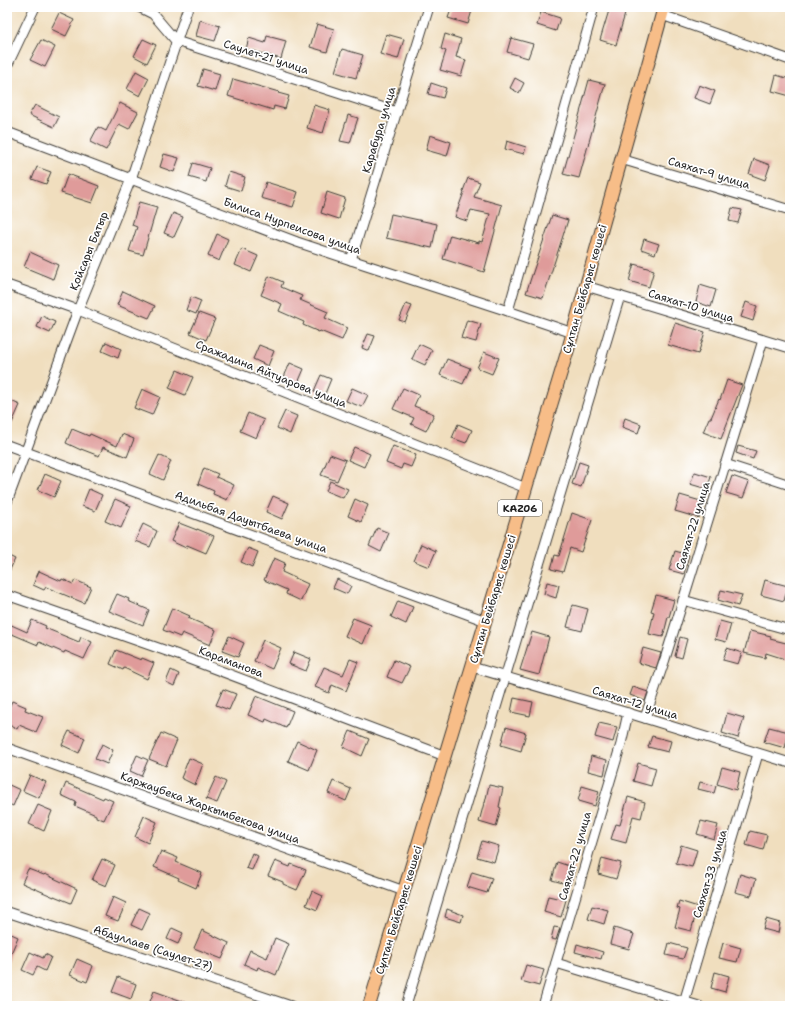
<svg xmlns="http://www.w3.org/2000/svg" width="797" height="1013" font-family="'Shantell Sans',sans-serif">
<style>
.building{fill:#df9b9a}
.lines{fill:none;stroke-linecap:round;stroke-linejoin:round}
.minor-casing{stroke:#3c3934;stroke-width:11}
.major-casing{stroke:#3c3934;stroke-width:14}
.minor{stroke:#fff;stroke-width:9}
.major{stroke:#f7bd88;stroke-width:12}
.labels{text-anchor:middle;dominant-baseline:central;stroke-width:3.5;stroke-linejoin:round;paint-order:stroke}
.shield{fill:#fff;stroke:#606060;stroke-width:1}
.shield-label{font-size:10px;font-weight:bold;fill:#1c1c1c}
.street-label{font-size:11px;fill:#1c1c1c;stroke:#fff}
</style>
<rect width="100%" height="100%" fill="#fff"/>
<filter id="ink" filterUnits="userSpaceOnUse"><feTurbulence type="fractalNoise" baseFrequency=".025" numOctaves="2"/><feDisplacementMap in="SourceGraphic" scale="8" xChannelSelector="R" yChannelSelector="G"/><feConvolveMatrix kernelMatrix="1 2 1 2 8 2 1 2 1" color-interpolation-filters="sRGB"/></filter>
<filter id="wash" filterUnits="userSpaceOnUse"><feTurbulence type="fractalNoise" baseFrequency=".012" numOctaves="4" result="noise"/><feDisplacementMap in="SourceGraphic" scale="16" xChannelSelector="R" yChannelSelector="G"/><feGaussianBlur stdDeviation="0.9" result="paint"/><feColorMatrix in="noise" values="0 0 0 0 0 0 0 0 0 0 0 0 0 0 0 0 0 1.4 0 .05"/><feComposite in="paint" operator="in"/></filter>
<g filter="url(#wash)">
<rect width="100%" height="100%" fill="#f0debe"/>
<g id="blocks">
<!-- building -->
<g class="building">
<path d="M452 7H473L468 24 448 18Z"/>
<path d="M610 7H627L616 45 600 40Z"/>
<path d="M541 12 560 18 556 31 537 25Z"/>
<path d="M59 13 74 20 66 36 51 29Z"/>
<path d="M200 20 220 26 215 41 196 36Z"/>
<path d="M317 24 334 29 327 52 310 47Z"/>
<path d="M386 34 404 39 398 59 380 54Z"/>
<path d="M445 34 461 39 456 57 466 60 461 76 440 70 446 51 441 49Z"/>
<path d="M267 36 286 41 281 59 246 49 249 38 265 43Z"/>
<path d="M511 38 533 44 528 58 507 52Z"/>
<path d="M143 39 156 45 147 63 134 56Z"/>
<path d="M41 40 55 47 45 67 30 60Z"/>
<path d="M342 49 363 55 356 78 335 72Z"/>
<path d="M203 69 220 74 215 91 198 86Z"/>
<path d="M136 71 149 78 140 96 127 89Z"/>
<path d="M776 75 790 79V96L772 91Z"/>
<path d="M515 78 524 83 519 93 510 88Z"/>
<path d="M233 79 279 92 278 93 289 96 285 109 274 106 273 110 228 96Z"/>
<path d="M589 80 605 84 579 178 563 174Z"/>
<path d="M431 83 446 88 443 98 428 94Z"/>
<path d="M699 85 715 91 710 104 694 98Z"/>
<path d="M120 103 138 112 129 129 119 124 106 150 90 142 98 127 106 131Z"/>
<path d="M35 105 59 117 54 127 29 115Z"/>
<path d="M314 105 330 110 323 133 307 128Z"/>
<path d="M348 115 358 118 350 143 340 141Z"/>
<path d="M430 135 451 142 447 156 426 150Z"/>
<path d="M507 141 526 147 524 154 505 149Z"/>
<path d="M164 154 179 158 174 172 160 167Z"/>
<path d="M754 159 770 165 765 180 749 174Z"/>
<path d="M193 163 210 168 206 182 189 177Z"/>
<path d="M37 167 51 172 46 184 32 179Z"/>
<path d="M229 172 245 177 241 191 225 186Z"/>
<path d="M68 174 99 186 92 203 61 193Z"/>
<path d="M468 178 480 182 474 197 502 205 484 272 443 259 450 235 479 243V241L482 242 490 214 471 210 467 221 455 217 464 192 463 191Z"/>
<path d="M266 182 298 192 293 207 261 198Z"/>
<path d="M327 192 345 198 339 219 321 213Z"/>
<path d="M139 202 157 207 143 255 129 251 137 227 132 225Z"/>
<path d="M732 208 742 210 738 223 729 221Z"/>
<path d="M173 213 183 217 174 237 164 233Z"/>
<path d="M391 214 437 224 432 248 386 238Z"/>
<path d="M552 215 568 220 543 298 526 293Z"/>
<path d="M217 234 228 239 219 261 208 256Z"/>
<path d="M644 239 659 244 655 254 641 249Z"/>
<path d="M242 249 258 256 251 272 235 265Z"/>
<path d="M30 252 58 265 53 279 24 267Z"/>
<path d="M634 264 654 270 649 287 629 281Z"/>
<path d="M269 276 283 282 281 287 302 296 300 300 328 312 325 318 347 328 342 340 320 331 319 332 303 325 304 322 279 311 282 304 261 295Z"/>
<path d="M700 285 716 290 711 307 696 302Z"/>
<path d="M123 291 155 306 149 318 117 305Z"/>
<path d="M191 297 201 301 196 314 186 310Z"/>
<path d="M746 302 757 306 753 321 741 317Z"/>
<path d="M406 304 412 306 405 322 399 320Z"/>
<path d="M199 313 215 319 206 340 190 333Z"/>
<path d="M42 316 55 322 50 333 37 327Z"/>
<path d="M467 320 481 324 476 342 461 338Z"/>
<path d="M675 323 705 332 698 354 668 345Z"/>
<path d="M368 334 375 336 369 351 362 348Z"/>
<path d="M106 342 121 349 118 358 102 351Z"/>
<path d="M419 344 432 350 425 365 412 359Z"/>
<path d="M259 345 274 351 268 366 253 359Z"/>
<path d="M484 352 499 358 492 374 477 368Z"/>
<path d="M447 359 470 368 463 384 440 375Z"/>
<path d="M290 363 304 369 298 383 284 377Z"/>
<path d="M177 370 193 377 185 395 169 388Z"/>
<path d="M321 375 331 379 324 396 314 391Z"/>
<path d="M727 380 742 385 721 439 703 432 709 418H711L719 399 720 400Z"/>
<path d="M352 388 368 395 362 407 346 401Z"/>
<path d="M403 388 419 395 414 406 434 414 426 431 411 424 414 418 393 409Z"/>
<path d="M142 389 160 397 152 415 134 408Z"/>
<path d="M11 401 20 405 12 423 7 421V411Z"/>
<path d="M285 411 297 416 290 434 277 428Z"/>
<path d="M248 413 264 420 256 438 240 431Z"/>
<path d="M625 418 641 424 638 433 622 427Z"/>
<path d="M458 424 472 430 466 443 452 438Z"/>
<path d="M72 429 89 436 90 434 117 446 122 434 134 439 127 457 103 447 99 456 81 449V450L66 443Z"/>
<path d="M393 446 416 455 411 467 403 464 401 469 386 463Z"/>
<path d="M738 446 756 451 753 459 736 453Z"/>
<path d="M354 447 370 454 364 467 348 460Z"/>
<path d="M330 454 346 460 337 481 321 475Z"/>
<path d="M159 455 171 461 163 480 150 474Z"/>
<path d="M579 462 588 465 581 487 572 484Z"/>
<path d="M204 468 218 474 216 477 234 485 227 500 213 494 214 491 198 484Z"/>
<path d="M695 472 711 477 707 489 690 484Z"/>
<path d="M45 474 61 481 54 497 38 490Z"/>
<path d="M732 476 749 482 743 498 726 493Z"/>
<path d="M330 481 348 489 343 498 326 491Z"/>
<path d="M89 489 102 495 95 511 82 506Z"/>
<path d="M680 495 704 502 699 518 675 511Z"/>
<path d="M273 496 289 503 282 519 266 512Z"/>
<path d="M115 499 131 506 121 528 105 521Z"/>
<path d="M355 499 368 505 361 522 348 516Z"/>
<path d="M572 513 592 520 581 552 570 548 563 572 551 569 555 555 559 556Z"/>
<path d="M179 523 197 530V529L214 536 206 553 187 545 186 548 171 541Z"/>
<path d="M143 524 157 531 150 547 135 541Z"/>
<path d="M377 528 389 533 381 552 369 546Z"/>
<path d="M421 544 436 551 429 567 414 561Z"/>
<path d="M248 548 258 552 252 567 241 562Z"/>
<path d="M675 551 689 555 684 574 669 570Z"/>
<path d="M7 555 15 559 7 576Z"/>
<path d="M274 558 285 563 282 572 308 584 301 601 286 594 287 590 264 580Z"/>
<path d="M39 571 61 581 62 579 73 584 75 580 91 587 84 603 46 587 44 590 33 585Z"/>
<path d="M337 579 351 586 347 594 333 588Z"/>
<path d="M765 580 788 586 784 601 761 595Z"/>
<path d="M547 582 559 585 556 598 544 594Z"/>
<path d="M721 590 742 595 738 606 718 600Z"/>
<path d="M117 594 129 599 128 601 149 610 143 625 109 611Z"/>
<path d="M656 595 674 600 669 617H668L663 637 649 634 654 612 651 611Z"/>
<path d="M398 601 413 607 406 624 391 617Z"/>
<path d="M573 605 588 609 582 631 567 627Z"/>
<path d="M172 608 190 616 188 618 216 630 210 645 182 633 180 637 163 630Z"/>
<path d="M353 618 371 625 363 644 345 636Z"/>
<path d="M32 620 46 626 45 628 79 642 81 637 92 642 84 659 65 651 64 653 39 642 38 645 12 634 7 646V623L27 632Z"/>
<path d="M720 621 731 624 726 642 715 639Z"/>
<path d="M750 631 771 636 770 639 790 644V651L788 660 766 653 765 658 744 653Z"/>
<path d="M532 632 549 637 539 675 520 670Z"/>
<path d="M229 636 244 643 238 657 222 651Z"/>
<path d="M680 637 687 639 682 658 675 656Z"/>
<path d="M263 640 281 648 272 669 254 661Z"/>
<path d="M643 648 661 653 656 668 639 663Z"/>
<path d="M727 648 742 653 738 664 723 660Z"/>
<path d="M116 650 141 660 142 658 154 663 147 679 124 668 123 670 110 664Z"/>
<path d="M294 652 311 659 306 671 289 664Z"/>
<path d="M350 659 358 662 346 691 332 685 329 693 315 687 324 667 343 675Z"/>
<path d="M394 660 410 667 402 683 387 677Z"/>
<path d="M171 670 179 674 174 686 166 682Z"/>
<path d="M633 687 648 692 645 701 630 695Z"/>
<path d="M223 689 236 694 229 710 216 705Z"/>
<path d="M256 696 293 711 286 728 266 719 265 722 248 715Z"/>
<path d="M514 698 533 702 530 716 511 712Z"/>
<path d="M12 701 26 707 25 710 43 717 36 732 19 725 17 729 7 724V712Z"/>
<path d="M727 713 744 718 738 738 722 733Z"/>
<path d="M599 723 617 727 613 742 595 737Z"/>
<path d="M506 727 526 733 521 751 501 745Z"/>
<path d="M769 727 789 732 785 748 764 742Z"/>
<path d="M69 731 85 738 79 753 62 745Z"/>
<path d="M350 731 369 739 362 756 343 747Z"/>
<path d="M161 733 177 740 166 766 149 759Z"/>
<path d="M652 736 671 741 668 752 648 747Z"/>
<path d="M297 741 317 750 309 770 288 761Z"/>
<path d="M102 744 113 750 107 764 95 759Z"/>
<path d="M137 755 148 760 141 776 130 771Z"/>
<path d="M591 756 607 760 604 775 588 771Z"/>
<path d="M189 758 203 764 195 785 181 778Z"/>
<path d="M638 763 656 768 651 786 633 781Z"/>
<path d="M722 767 740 772 736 790 717 784Z"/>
<path d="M30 775 46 782 39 798 23 791Z"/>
<path d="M216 777 226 782 217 803 206 799Z"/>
<path d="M333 781 351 789 346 801 328 793Z"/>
<path d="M700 782 716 786 714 793 698 789Z"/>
<path d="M66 783 103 799 104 797 113 801 104 820 96 817V815L75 806 76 802 61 795Z"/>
<path d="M7 784 20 790 13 806 7 803Z"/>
<path d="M489 785 503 788 499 807 501 808 496 827 479 822 484 803H485Z"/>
<path d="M582 786 599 791 595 806 578 801Z"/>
<path d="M628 797 645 802 641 818 633 816 626 843 611 839 616 824 620 825Z"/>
<path d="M38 805 52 811 44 831 29 824Z"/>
<path d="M144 816 157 822 148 843 135 837Z"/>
<path d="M701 821 718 825 714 839 697 834Z"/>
<path d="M750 831 767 835 763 850 746 845Z"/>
<path d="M482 841 499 846 494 862 477 857Z"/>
<path d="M681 845 697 850 692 867 676 863Z"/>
<path d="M161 851 178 858 176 862 202 873 196 888 178 880 179 878 154 867Z"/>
<path d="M252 853 258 856 252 870 246 868Z"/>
<path d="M602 858 621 863 616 879 598 874Z"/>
<path d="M102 859 115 865 106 886 92 880Z"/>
<path d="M275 861 290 867 291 864 306 870 297 890 283 884V882L268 876Z"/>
<path d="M557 862 575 868 570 885 552 880Z"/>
<path d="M28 869 44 875 45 874 77 889 71 903 54 896V897L22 883Z"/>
<path d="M472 872 492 878 487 893 467 887Z"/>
<path d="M740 874 756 879 751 896 735 892Z"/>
<path d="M312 891 323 896 317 910 306 905Z"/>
<path d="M548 896 566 900 561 917 544 912Z"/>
<path d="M113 897 126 903 118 921 105 916Z"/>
<path d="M679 901 698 907 691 931 675 927 680 909 677 908Z"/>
<path d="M592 906 608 910 604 924 588 919Z"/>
<path d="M139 908 150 913 142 930 131 925Z"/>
<path d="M447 909 463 915 461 922 445 917Z"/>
<path d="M766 919 780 923 778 933 763 929Z"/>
<path d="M554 927 560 928 556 940 551 939Z"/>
<path d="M172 928 183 933 178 944 167 939Z"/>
<path d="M614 928 634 934 629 949 610 944Z"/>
<path d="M202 930 229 943 222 959 194 948Z"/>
<path d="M7 932 18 937 7 963Z"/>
<path d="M275 938 289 944 276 975 258 967 257 970 244 964 250 950 267 958Z"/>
<path d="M669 943 687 948 683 959 666 955Z"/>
<path d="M723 943 741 948 737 962 719 958Z"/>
<path d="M577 944 603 952 601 959 575 952Z"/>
<path d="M30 952 43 958 45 954 51 957 45 971 37 967 33 975 22 970Z"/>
<path d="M77 959 93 966 87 982 70 975Z"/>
<path d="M526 965 544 970 539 986 521 981Z"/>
<path d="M715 972 729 976 725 992 711 988Z"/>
<path d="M118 977 136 984 131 999 112 992Z"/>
<path d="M154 991 193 1005V1006H156L149 1004Z"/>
</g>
</g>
</g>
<g filter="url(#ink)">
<use href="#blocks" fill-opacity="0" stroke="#3c3934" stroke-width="1"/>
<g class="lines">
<!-- minor casing -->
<g class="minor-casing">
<g id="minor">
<path d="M139 7 153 14 176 41 397 112"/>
<path d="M662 15 790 60"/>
<path d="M7 66 35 7"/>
<path d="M7 132 297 242 351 260 508 311 573 333"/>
<path d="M621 159 790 210"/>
<path d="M351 260 429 7"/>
<path d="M7 285 78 310 526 488"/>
<path d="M586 286 790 348"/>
<path d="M508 311 594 7"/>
<path d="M7 445 486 621"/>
<path d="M725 464 790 485"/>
<path d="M7 502 78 310 131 179 188 7"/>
<path d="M7 595 181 656 445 756"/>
<path d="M683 600 790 630"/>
<path d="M472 667 628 713 790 763"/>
<path d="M645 718 665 659 738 423 763 340"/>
<path d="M7 748 404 891"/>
<path d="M7 912 291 1006"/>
<path d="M556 963 699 1006"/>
<path d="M684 1002 758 754"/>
<path d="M406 1006 620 296"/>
<path d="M543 1006 621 744 628 713"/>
</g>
</g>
<!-- major casing -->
<g class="major-casing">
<path id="major" d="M369 1006 569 346 664 7"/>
</g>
<!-- minor -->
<use href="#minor" class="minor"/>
<!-- major -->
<use href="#major" class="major"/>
</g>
</g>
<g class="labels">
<!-- shield labels -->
<rect class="shield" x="498" y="500" width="44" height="16" rx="3"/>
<g class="shield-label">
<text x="520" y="508">KAZ06</text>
</g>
<!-- street labels -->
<g class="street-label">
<text transform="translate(266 57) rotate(18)">Саулет-21 улица</text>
<text transform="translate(379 130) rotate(-73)">Карабура улица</text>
<text transform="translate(709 173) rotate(17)">Саяхат-9 улица</text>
<text transform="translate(292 226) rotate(20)">Билиса Нурпеисова улица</text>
<text transform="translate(89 251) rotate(-68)">Қойсары Батыр</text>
<text transform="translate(585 289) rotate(-74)">Сұлтан Бейбарыс көшесі</text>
<text transform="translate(691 306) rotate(17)">Саяхат-10 улица</text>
<text transform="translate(271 374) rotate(22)">Сражадина Айтуарова улица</text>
<text transform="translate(251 522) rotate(20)">Адильбая Дауытбаева улица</text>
<text transform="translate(693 526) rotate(-73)">Саяхат-22 улица</text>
<text transform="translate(493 599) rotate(-73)">Сұлтан Бейбарыс көшесі</text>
<text transform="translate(231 662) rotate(21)">Караманова</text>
<text transform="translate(635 703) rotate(17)">Саяхат-12 улица</text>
<text transform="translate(210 808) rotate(20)">Каржаубека Жаркымбекова улица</text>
<text transform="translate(575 856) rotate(-74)">Саяхат-22 улица</text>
<text transform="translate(710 874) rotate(-73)">Саяхат-33 улица</text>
<text transform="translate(399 910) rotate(-73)">Сұлтан Бейбарыс көшесі</text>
<text transform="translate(153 948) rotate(18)">Абдуллаев (Саулет-27)</text>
</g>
</g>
<!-- margin -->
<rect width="797" height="1013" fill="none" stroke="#fff" stroke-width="24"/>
</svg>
